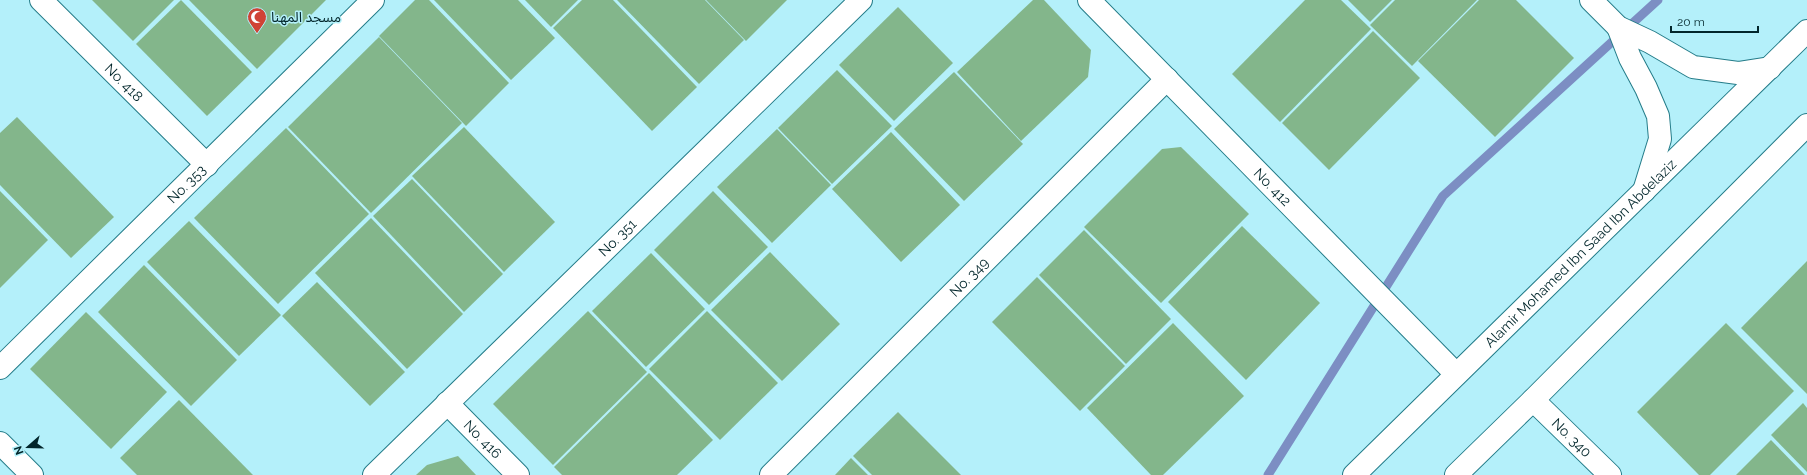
<svg xmlns="http://www.w3.org/2000/svg" width="1807" height="475" font-family="Raleway,'Noto Sans Arabic',sans-serif">
<style>
.lines{fill:none;stroke-linecap:round;stroke-linejoin:round}
.stream{stroke:#7c8ec3;stroke-width:9}
.building{fill:#83b68b}
.minor-casing{stroke:#247c89;stroke-width:24}
.tertiary-casing{stroke:#247c89;stroke-width:24}
.secondary-casing{stroke:#247c89;stroke-width:24}
.minor{stroke:#fff;stroke-width:22}
.tertiary{stroke:#fff;stroke-width:22}
.secondary{stroke:#fff;stroke-width:22}
.labels{text-anchor:middle;dominant-baseline:central;stroke-width:3;stroke-linejoin:round;paint-order:stroke}
.poi-label{font-size:14px;fill:#02262b;stroke:#b4f0fa;text-anchor:start}
.street-label{font-size:14px;fill:#02262b;stroke:#b4f0fa}
</style>
<rect width="100%" height="100%" fill="#b4f0fa"/>
<g class="lines">
<!-- stream -->
<path class="stream" d="M1268 475 1443 196 1658 0"/>
</g>
<!-- building -->
<g class="building">
<path d="M92 0H174L133 41Z"/>
<path d="M181 0 252 72 207 116 136 44Z"/>
<path d="M189 0H326L257 69Z"/>
<path d="M415 0H429L509 83 466 126 379 36Z"/>
<path d="M434 0H518L555 38 511 80Z"/>
<path d="M525 0H578L551 27Z"/>
<path d="M582 0H613L697 87 652 131 553 28Z"/>
<path d="M617 0H705L744 40 699 84Z"/>
<path d="M706 0H787L746 41Z"/>
<path d="M1033 0H1044L1091 50 1088 77 1021 141 957 72Z"/>
<path d="M1305 0H1341L1371 29 1280 122 1232 74Z"/>
<path d="M1348 0H1392L1370 22Z"/>
<path d="M1395 0H1477L1412 66 1370 25Z"/>
<path d="M1479 0H1516L1574 58 1495 137 1418 61Z"/>
<path d="M898 7 953 63 894 121 839 65Z"/>
<path d="M1373 31 1420 78 1329 170 1282 123Z"/>
<path d="M379 37 462 123 371 213 288 127Z"/>
<path d="M837 70 892 126 832 184 778 128Z"/>
<path d="M954 72 1023 144 964 201 894 129Z"/>
<path d="M17 117 114 217 71 258 0 185V133Z"/>
<path d="M464 127 555 222 504 272 412 176Z"/>
<path d="M286 128 369 214 278 304 194 218Z"/>
<path d="M777 129 831 185 772 243 717 187Z"/>
<path d="M891 132 960 205 901 262 832 189Z"/>
<path d="M1181 147 1249 214 1161 303 1084 227 1162 149Z"/>
<path d="M412 179 503 274 464 312 373 216Z"/>
<path d="M0 191 48 240 0 288Z"/>
<path d="M713 191 768 247 709 305 654 250Z"/>
<path d="M371 218 463 314 407 369 315 273Z"/>
<path d="M189 221 281 315 239 356 147 262Z"/>
<path d="M1242 226 1320 303 1246 380 1168 302Z"/>
<path d="M1084 230 1171 319 1126 364 1039 275Z"/>
<path d="M770 252 840 324 782 381 711 310Z"/>
<path d="M651 253 705 309 646 367 592 311Z"/>
<path d="M1807 261V394L1741 328Z"/>
<path d="M144 265 237 360 191 406 98 312Z"/>
<path d="M1037 277 1125 366 1080 411 992 322Z"/>
<path d="M317 282 405 372 370 406 282 316Z"/>
<path d="M588 311 647 372 553 465 493 404Z"/>
<path d="M707 311 778 383 720 440 649 369Z"/>
<path d="M86 312 167 392 111 449 30 369Z"/>
<path d="M1173 323 1244 396 1163 475H1151L1087 408Z"/>
<path d="M1726 323 1794 391 1710 475H1699L1637 412Z"/>
<path d="M649 373 713 440 677 475H562L554 467Z"/>
<path d="M179 400 253 475H137L120 458Z"/>
<path d="M1803 403 1807 408V472L1771 435Z"/>
<path d="M898 412 961 475H872L853 456Z"/>
<path d="M1771 440 1805 475H1736Z"/>
<path d="M458 456 476 475H416L427 465Z"/>
<path d="M851 458 868 475H835Z"/>
</g>
<g class="lines">
<!-- minor casing -->
<g class="minor-casing">
<g id="minor">
<path id="s1" d="M41 0 207 165"/>
<path id="s2" d="M1089 0 1456 374"/>
<path d="M1591 0 1618 27 1650 42 1693 67 1738 73 1770 68"/>
<path d="M1618 27 1630 58 1646 88 1658 116 1660 139 1644 191"/>
<path id="s3" d="M0 368 373 0"/>
<path id="s4" d="M1533 400 1610 475"/>
<path id="s5" d="M447 403 518 475"/>
<path id="s6" d="M374 475 861 0"/>
<path id="s7" d="M771 475 1167 79"/>
</g>
</g>
<!-- tertiary casing -->
<g class="tertiary-casing">
<path id="tertiary" d="M0 443 32 475"/>
</g>
<!-- secondary casing -->
<g class="secondary-casing">
<g id="secondary">
<path id="s8" d="M1354 475 1807 31"/>
<path d="M1456 475 1533 400 1807 125"/>
</g>
</g>
<!-- minor -->
<use href="#minor" class="minor"/>
<!-- tertiary -->
<use href="#tertiary" class="tertiary"/>
<!-- secondary -->
<use href="#secondary" class="secondary"/>
</g>
<!-- icons -->
<defs>
<g id="mosque-pin" transform="scale(1)"><path d="M0 17L-7.5 6A9.5 9.5 0 1 1 7.5 6Z" fill="#d04335" stroke="#b4f0fa"/><path d="M3.5-4.9A6 6 0 1 0 3.5 4.9A5 5 0 1 1 3.5-4.9Z" fill="#fff"/></g>
</defs>
<g fill-rule="evenodd">
<use href="#mosque-pin" x="257" y="17"/>
</g>
<g class="labels">
<!-- poi labels -->
<g class="poi-label">
<text x="271" y="17">مسجد المهنا</text>
</g>
<!-- street labels -->
<g class="street-label">
<text stroke="none"><textPath href="#s1" startOffset="117">No. 418</textPath></text>
<text stroke="none"><textPath href="#s3" startOffset="262">No. 353</textPath></text>
<text stroke="none"><textPath href="#s2" startOffset="262">No. 412</textPath></text>
<text stroke="none"><textPath href="#s6" startOffset="340">No. 351</textPath></text>
<text stroke="none"><textPath href="#s8" startOffset="317">Alamir Mohamed Ibn Saad Ibn Abdelaziz</textPath></text>
<text stroke="none"><textPath href="#s7" startOffset="280">No. 349</textPath></text>
<text stroke="none"><textPath href="#s4" startOffset="54">No. 340</textPath></text>
<text stroke="none"><textPath href="#s5" startOffset="51">No. 416</textPath></text>
</g>
</g>
<!-- north arrow -->
<g transform="translate(28 447) rotate(250)" stroke="#b4f0fa" stroke-width="3" paint-order="stroke">
<path d="M0-3L7 15L0 10L-7 15Z" fill="#02262b"/>
<text y="-6" font-size="11" font-weight="bold" text-anchor="middle" fill="#02262b">N</text>
</g>
<!-- scale -->
<path d="M1671 26v6h87v-6" fill="none" stroke="#02262b" stroke-width="2"/>
<text x="1677" y="26" font-size="12" fill="#02262b" stroke="#b4f0fa" stroke-width="3" paint-order="stroke">20 m</text>
</svg>
